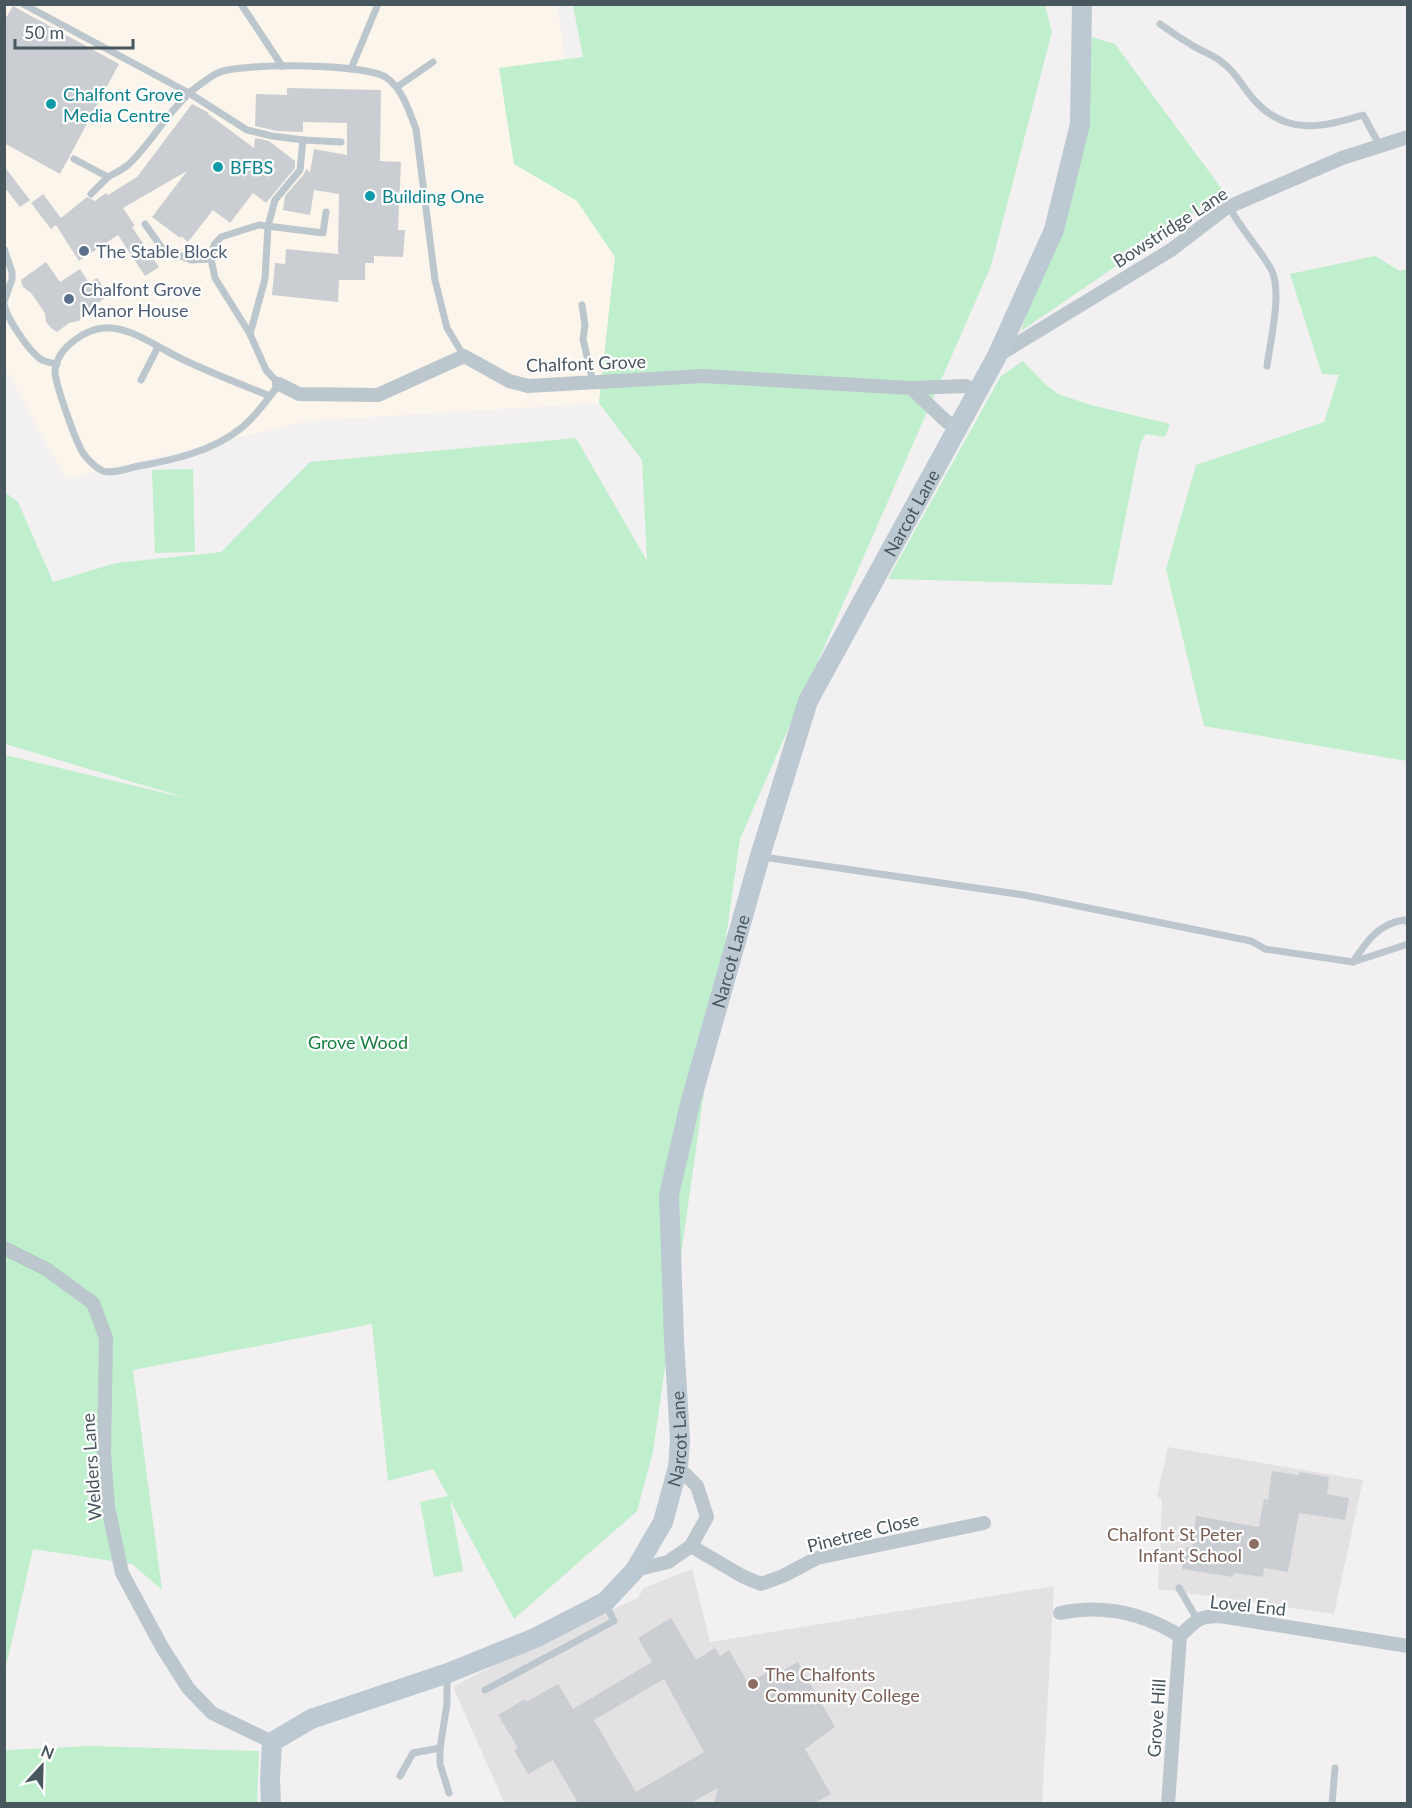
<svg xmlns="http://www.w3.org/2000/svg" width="1412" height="1808" font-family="Lato,sans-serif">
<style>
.commercial{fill:#fcf5eb}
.education{fill:#e4e1e3}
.green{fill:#bfefcd}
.building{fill:#caced3;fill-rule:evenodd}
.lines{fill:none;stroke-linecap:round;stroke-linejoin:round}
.lane{stroke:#bcc6cd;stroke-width:7}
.street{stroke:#bcc6cd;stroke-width:14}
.secondary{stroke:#bcc9d2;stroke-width:20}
.culture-dot{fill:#0f9aa8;stroke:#fff;stroke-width:2}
.service-dot{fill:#5c6f8a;stroke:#fff;stroke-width:2}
.education-dot{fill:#8d6e63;stroke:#fff;stroke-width:2}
.labels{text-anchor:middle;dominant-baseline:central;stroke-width:4.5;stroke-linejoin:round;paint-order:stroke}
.culture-label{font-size:18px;fill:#0d838f;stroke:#fff;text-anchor:start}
.street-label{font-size:18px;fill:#48565e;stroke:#fff}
.service-label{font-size:18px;fill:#4e5e75;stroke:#fff;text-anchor:start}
.park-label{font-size:18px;fill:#178041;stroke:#fff}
.education-label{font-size:18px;fill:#785e54;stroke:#fff;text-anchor:end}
</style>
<rect width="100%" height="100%" fill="#f3f0f1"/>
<!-- commercial -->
<path class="commercial" d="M4 5H557L566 65 615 257 599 403 308 421 66 479 5 368Z"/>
<!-- education -->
<g class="education">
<path d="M1168 1447 1363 1480 1334 1614 1158 1589 1162 1500 1157 1496Z"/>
<path d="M692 1569 710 1642 1054 1586 1042 1803H502L504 1802 453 1687 542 1640 638 1598 644 1588Z"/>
</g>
<!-- green -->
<g class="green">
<path d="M573 5H1045L1052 32 991 266 740 839 653 1452 637 1511 514 1619 450 1500 463 1571 434 1577 420 1502 448 1496 433 1469 388 1481 372 1324 133 1370 162 1590 132 1564 33 1549 5 1671V755L190 799 5 744V492L18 502 53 582 116 563 221 552 310 462 576 438 647 561 642 460 599 403 615 257 577 201 514 164 499 68 583 57Z"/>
<path d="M1092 37 1115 44 1224 192 1021 331 1083 139Z"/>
<path d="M1375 256 1400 271 1407 269V761L1204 726 1166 569 1196 465 1324 422 1339 375 1322 374 1290 274Z"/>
<path d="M1023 361 1045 384 1058 394 1091 405 1170 424 1165 437 1146 434 1140 444 1112 585 888 579 1001 376Z"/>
<path d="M193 469 195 552 155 553 152 470Z"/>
<path d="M91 1746 259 1751 257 1803H5V1750Z"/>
</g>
<!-- building -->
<g class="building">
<path d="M13 6 119 64 60 174 4 143V21Z"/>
<path d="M287 88 381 90 380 161 401 162 398 230H405L403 257 374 256V263H365V280H339L338 302 272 295 275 263 285 264 286 249 338 254 339 194 314 190 310 215 283 210 285 196 304 174 306 169 310 172 314 149 347 155V123L303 122V132L277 131 255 126 256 94 287 95Z"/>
<path d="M192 104 209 113 208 114 254 148 255 138 269 141 295 161V168L266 203 253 193 230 223 213 210 188 242 181 236 180 238 152 217 187 171 123 208 135 226 132 227 159 267 145 276 118 235 79 261 56 225 51 229 31 203 43 194 61 218 87 197 95 201 106 193 108 195 137 177Z"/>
<path d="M4 166 30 200 20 207 4 187Z"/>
<path d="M46 262 60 282 80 269 89 283 97 278 109 295 86 312 79 321 69 323 57 332 52 329 46 322 45 313 31 293 23 287 21 280Z"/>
<path d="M1272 1471 1299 1475V1472L1329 1477 1327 1494 1349 1498 1345 1520 1299 1513 1288 1572 1264 1568 1263 1577 1234 1573 1233 1577 1182 1569 1186 1547 1192 1548 1196 1516 1259 1527 1264 1499 1268 1500Z"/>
<path d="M671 1618 696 1660 715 1648 720 1656 729 1650 748 1683 775 1668 778 1673 798 1662 835 1727 805 1749 831 1794 815 1803H714L718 1788 691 1803H578L553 1760 528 1774 514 1750 518 1748 498 1715 525 1699 526 1702 558 1684 573 1709 652 1662 638 1638ZM664 1679 704 1752 636 1792 594 1720Z"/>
</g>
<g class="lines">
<!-- lane -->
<g class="lane">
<path d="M23 4 189 93 247 130 272 136 303 140 300 170 275 200 268 226 265 279 250 334"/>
<path d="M241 4 282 66"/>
<path d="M1160 24C1171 32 1183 40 1195 47 1204 52 1215 56 1223 63 1237 73 1244 90 1256 102 1288 136 1324 127 1363 115L1380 146"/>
<path d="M351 69 378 4"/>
<path d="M397 87 433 62"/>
<path d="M303 140 341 142"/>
<path d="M74 159 108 177C115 173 122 170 128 165 155 140 172 102 205 81 209 78 215 74 220 72 245 63 367 63 387 78 403 90 409 111 416 129L435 280 447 328 464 356"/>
<path d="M91 194 108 177"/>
<path d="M1229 207C1241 229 1259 248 1271 269 1283 291 1270 342 1267 366"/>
<path d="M145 224 162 248 191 260 211 259"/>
<path d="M4 249 12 272V279L4 302"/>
<path d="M4 305C8 320 27 348 39 358 44 362 50 363 57 364"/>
<path d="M582 305 585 325 583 339 593 382"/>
<path d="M141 380 158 347"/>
<path d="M270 396C240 384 211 373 182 359 160 349 136 330 111 328 88 326 57 347 55 371 55 384 76 442 83 453 87 459 96 468 103 471 113 474 129 468 139 466 174 460 212 451 240 429 255 417 268 399 279 384L266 370 250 334 215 278 211 259 214 245 221 237 259 225 323 233 326 212"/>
<path d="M763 857 1024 895 1251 941 1265 949 1353 962 1408 944"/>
<path d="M1353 962C1366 942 1378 924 1404 920L1408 922"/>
<path d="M1179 1588 1197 1619"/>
<path d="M1258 1622 1262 1602"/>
<path d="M447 1675V1704L440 1748V1764L449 1793"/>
<path d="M485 1690 614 1621 606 1605"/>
<path d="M400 1776 413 1753 440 1748"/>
<path d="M1332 1804 1335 1768"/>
</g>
<!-- street -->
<g class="street">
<path d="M997 356 1171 250 1226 208 1342 158 1408 137"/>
<path d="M279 384 299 394 378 395 464 356 509 381 528 386 703 376 911 388"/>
<path d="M957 427 947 422 911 388 966 386 976 391"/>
<path d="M4 1248 46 1269 93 1303 106 1338 104 1453 108 1507 122 1573 162 1647 188 1688 212 1713 272 1742"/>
<path d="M691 1546 742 1576 761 1584 783 1576 817 1558 984 1523"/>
<path d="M635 1570 668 1562 691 1546 707 1517 697 1486 678 1467"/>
<path d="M1060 1613C1103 1604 1143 1613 1180 1636 1195 1621 1198 1616 1220 1616L1408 1646"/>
<path d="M1168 1804 1180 1636"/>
</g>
<!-- secondary -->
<path class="secondary" id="s1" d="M271 1804 270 1780 272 1742 311 1719 448 1673 535 1638 605 1602 635 1570 663 1522 678 1467 680 1440 674 1340 669 1195 690 1104 760 856 808 701 997 356 1054 230 1080 124 1082 4"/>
</g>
<!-- markers -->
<g class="culture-dot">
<circle cx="51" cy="104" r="6"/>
<circle cx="218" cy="167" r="6"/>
<circle cx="370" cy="196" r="6"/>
</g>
<g class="service-dot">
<circle cx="84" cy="251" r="6"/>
<circle cx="69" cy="299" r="6"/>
</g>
<g class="education-dot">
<circle cx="1254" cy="1544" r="6"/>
<circle cx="753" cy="1684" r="6"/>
</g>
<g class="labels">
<!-- culture labels -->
<g class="culture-label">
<text x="63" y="94">Chalfont Grove<tspan x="63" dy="21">Media Centre</tspan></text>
<text x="230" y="167">BFBS</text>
<text x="382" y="196">Building One</text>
</g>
<!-- street labels -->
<g class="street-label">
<text transform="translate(1170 227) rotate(-33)">Bowstridge Lane</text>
<text transform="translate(586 363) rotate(-2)">Chalfont Grove</text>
<text stroke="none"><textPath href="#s1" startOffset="1581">Narcot Lane</textPath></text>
<text stroke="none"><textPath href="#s1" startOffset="1095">Narcot Lane</textPath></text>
<text stroke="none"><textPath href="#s1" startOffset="609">Narcot Lane</textPath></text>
<text transform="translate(91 1467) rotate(-94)">Welders Lane</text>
<text transform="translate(863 1532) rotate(-14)">Pinetree Close</text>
<text transform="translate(1248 1605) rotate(6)">Lovel End</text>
<text transform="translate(1156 1718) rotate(-86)">Grove Hill</text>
</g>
<!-- service labels -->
<g class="service-label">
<text x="96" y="251">The Stable Block</text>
<text x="81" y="289">Chalfont Grove<tspan x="81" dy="21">Manor House</tspan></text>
</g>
<!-- park labels -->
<g class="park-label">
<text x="358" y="1042">Grove Wood</text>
</g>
<!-- education labels -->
<g class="education-label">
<text x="1242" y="1534">Chalfont St Peter<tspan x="1242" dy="21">Infant School</tspan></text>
<text x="765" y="1674" text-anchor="start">The Chalfonts<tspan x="765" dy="21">Community College</tspan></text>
</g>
</g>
<!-- border -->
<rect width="1412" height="1808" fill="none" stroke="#48565e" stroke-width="12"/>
<!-- north arrow -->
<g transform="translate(42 1766) rotate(22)" stroke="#ffffff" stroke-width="4.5" paint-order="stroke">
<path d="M0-4.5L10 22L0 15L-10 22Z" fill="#48565e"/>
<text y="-9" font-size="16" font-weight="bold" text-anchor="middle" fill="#48565e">N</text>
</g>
<!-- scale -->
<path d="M15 39v9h118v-9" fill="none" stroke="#48565e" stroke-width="3"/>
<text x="24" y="39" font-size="18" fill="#48565e" stroke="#ffffff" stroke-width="4.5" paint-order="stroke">50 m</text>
</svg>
